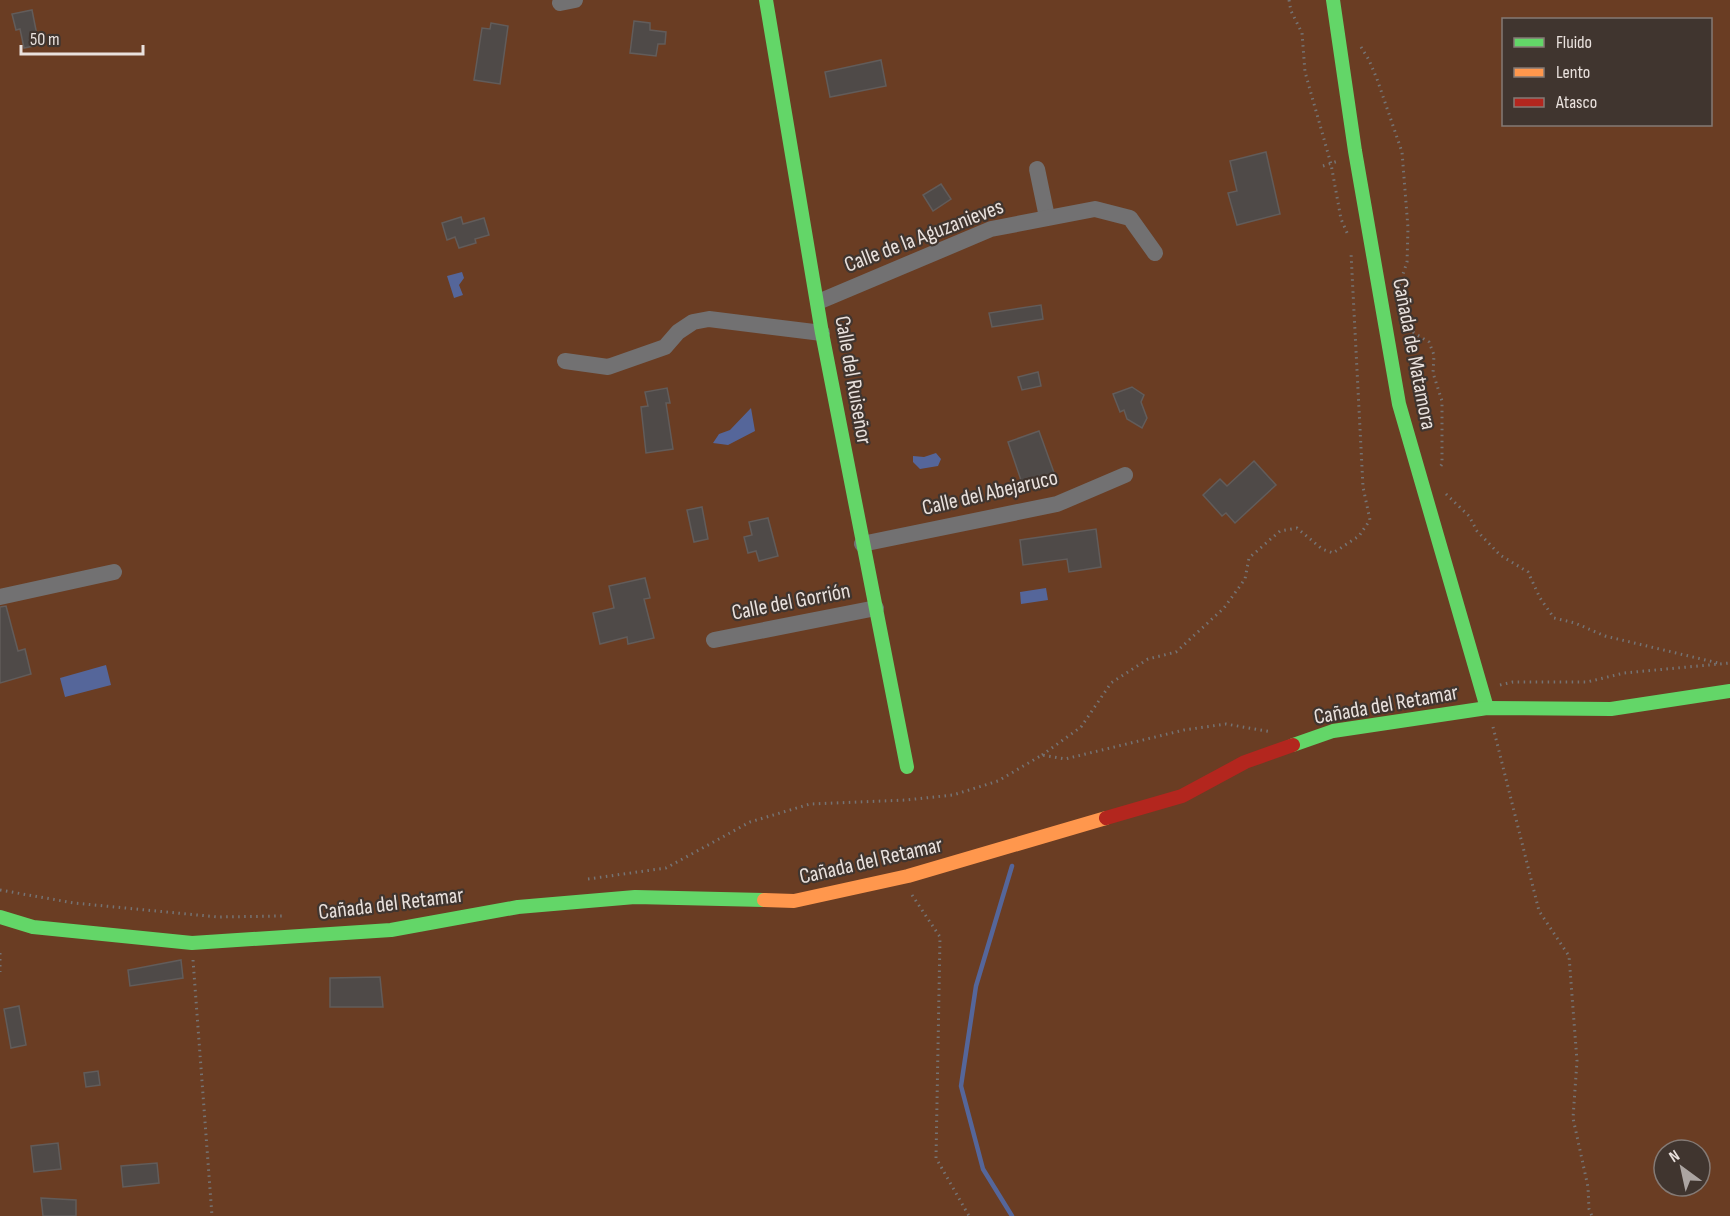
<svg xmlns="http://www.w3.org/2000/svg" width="1730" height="1216" font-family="'Sofia Sans Condensed',sans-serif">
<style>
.green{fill:#6a3d23;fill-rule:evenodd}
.water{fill:#55669a}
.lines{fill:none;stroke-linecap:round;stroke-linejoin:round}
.stream{stroke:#55669a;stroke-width:4.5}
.building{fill:#4f4a48;stroke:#625c5a;stroke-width:1.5}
.path{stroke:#757373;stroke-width:3;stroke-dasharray:1.5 4.5;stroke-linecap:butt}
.street{stroke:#727172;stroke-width:16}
.fast{stroke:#63d668;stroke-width:14}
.slow{stroke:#ff974d;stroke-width:14}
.jam{stroke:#b3261e;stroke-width:14}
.labels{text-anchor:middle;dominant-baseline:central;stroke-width:4.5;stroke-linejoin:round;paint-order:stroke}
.street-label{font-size:22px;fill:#e9e1dd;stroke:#40352f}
</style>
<rect width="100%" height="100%" fill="#3c3633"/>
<!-- green -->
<path class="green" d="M0 0H1730V1216H0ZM1504 20H1710V124H1504ZM1664 1150H1700V1186H1664Z"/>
<!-- water -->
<g class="water">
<path d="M462 272 464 278 459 285 463 295 454 298 447 276Z"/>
<path d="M751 408 755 431 728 445 713 443 719 434 730 430Z"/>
<path d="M936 453 941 459 938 466 920 469 913 462V456L924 457Z"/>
<path d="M1046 588 1048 600 1021 604 1020 592Z"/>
<path d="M106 665 111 685 65 697 60 678Z"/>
</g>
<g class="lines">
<!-- stream -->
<path class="stream" d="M1012 1216 983 1169 961 1086 976 986 1012 866"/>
</g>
<!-- building -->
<g class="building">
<path d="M32 10 39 45 24 48 20 29 16 30 12 14Z"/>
<path d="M634 21 650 23V30L666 32 665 44H658L656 56 630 53Z"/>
<path d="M491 23 508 26 500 84 474 80 482 28 490 29Z"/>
<path d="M881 60 886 86 830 97 825 72Z"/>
<path d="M1266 152 1280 214 1237 225 1228 193 1237 191 1230 161Z"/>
<path d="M941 184 951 199 933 211 923 195Z"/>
<path d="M461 217 463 224 484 218 489 235 475 239 476 243 459 248 455 237 447 240 442 223Z"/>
<path d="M1041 305 1043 319 992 327 989 313Z"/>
<path d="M1038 372 1041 386 1022 390 1018 377Z"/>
<path d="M1132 387 1144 395 1141 402 1147 418 1142 428 1127 419 1124 410 1120 412 1113 394Z"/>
<path d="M667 388 670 403H666L673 449 646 453 641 407 648 406 645 392Z"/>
<path d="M1039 431 1056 478 1024 489 1008 442Z"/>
<path d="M1254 461 1276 485 1235 523 1226 513 1222 516 1203 495 1220 479 1227 486Z"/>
<path d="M702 507 708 539 694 542 687 510Z"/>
<path d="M768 518 778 556 759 561 756 551 748 553 744 537 752 535 749 522Z"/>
<path d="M1096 529 1101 567 1069 572 1067 559 1023 565 1020 540Z"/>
<path d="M645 578 650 598 644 599 654 638 628 644 627 637 600 644 593 613 614 608 609 586Z"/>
<path d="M6 606 18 651 25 649 31 674 0 683V607Z"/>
<path d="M181 960 183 978 130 986 128 970Z"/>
<path d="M380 977 383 1007H330V978Z"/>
<path d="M19 1006 26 1045 11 1048 4 1009Z"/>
<path d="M98 1071 100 1085 86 1087 84 1073Z"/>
<path d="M58 1143 61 1169 34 1172 31 1146Z"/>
<path d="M157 1163 159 1183 123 1187 121 1166Z"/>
<path d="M41 1198 76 1200V1216H43Z"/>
</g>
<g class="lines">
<!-- path -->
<g class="path">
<path d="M1289 0 1291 11 1302 33 1305 72 1331 164 1341 219 1348 235"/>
<path d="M1361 47 1369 60 1377 79 1402 152 1408 228 1407 262 1399 286"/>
<path d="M1323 166 1338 161"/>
<path d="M1405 323 1414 333 1429 342 1434 355 1433 373 1442 401V464L1439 469"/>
<path d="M1446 494 1469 516 1477 531 1500 555 1528 572 1540 598 1554 618 1575 623 1605 636 1718 663"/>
<path d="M1500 685 1513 682H1587L1624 673 1730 663"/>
<path d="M1493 727 1539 911 1569 956 1577 1061 1573 1118 1588 1187 1589 1209 1592 1216"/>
<path d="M1042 755 1081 727 1111 683 1148 659 1176 652 1224 608 1245 579 1249 558 1280 531 1297 528 1322 549 1333 553 1359 536 1370 520 1363 487 1351 253"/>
<path d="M588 879 666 868 750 822 810 804 906 800 953 795 998 781 1042 755 1065 759 1184 730 1226 724 1272 732"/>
<path d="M0 890 74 903 218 917 282 916"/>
<path d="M912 895 940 937 936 1158 969 1216"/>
<path d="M0 953V972"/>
<path d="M193 960 212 1216"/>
</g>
<!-- street -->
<g class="street">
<path d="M560 3 575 0"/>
<path d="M1037 169 1047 217"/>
<path d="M818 302 991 229 1095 209 1130 218 1155 253"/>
<path d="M565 361 608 367 665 347 678 332 693 322 709 319 822 333"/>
<path d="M862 544 1057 504 1125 475"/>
<path d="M0 597 114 572"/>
<path d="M714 640 876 608"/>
</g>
<!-- fast -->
<g class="fast">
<path d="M766 0 822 333 907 767"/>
<path d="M1333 0 1355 151 1399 404 1487 708"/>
<path d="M1293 745 1333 731 1487 708 1611 709 1730 691"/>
<path d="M0 917 33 927 192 943 391 930 518 907 635 897 764 900"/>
</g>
<!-- slow -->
<path class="slow" d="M764 900 794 901 908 876 1106 818"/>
<!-- jam -->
<path class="jam" d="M1106 818 1182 796 1245 762 1293 745"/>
</g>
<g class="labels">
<!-- street labels -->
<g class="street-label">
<text transform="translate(924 236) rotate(-21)">Calle de la Aguzanieves</text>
<text transform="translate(1414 354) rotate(79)">Cañada de Matamora</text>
<text transform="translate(853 380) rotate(80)">Calle del Ruiseñor</text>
<text transform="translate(990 493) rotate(-13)">Calle del Abejaruco</text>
<text transform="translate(791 602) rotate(-11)">Calle del Gorrión</text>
<text transform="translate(1386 705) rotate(-10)">Cañada del Retamar</text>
<text transform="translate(871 861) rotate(-13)">Cañada del Retamar</text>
<text transform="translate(391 904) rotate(-7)">Cañada del Retamar</text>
</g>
</g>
<!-- legend -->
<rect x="1502" y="18" width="210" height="108" fill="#40352f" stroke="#847a75" stroke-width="1.5"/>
<rect x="1514" y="38" width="30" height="9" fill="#63d668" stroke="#847a75" stroke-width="1.5"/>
<text x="1556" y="48" font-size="18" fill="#e9e1dd">Fluido</text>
<rect x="1514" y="68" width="30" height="9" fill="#ff974d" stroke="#847a75" stroke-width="1.5"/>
<text x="1556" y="78" font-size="18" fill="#e9e1dd">Lento</text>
<rect x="1514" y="98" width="30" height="9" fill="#b3261e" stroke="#847a75" stroke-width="1.5"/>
<text x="1556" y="108" font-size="18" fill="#e9e1dd">Atasco</text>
<!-- north arrow -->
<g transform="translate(1682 1168) rotate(327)"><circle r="28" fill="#40352f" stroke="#847a75" stroke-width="1.5"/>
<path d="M0-4.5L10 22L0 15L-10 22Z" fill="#aca5a2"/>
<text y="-9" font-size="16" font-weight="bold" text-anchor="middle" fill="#e9e1dd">N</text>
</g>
<!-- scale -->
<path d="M21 45v9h122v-9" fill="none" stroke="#e9e1dd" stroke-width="3"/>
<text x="30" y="45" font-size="18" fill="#e9e1dd" stroke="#40352f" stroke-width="4.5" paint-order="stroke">50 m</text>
</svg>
